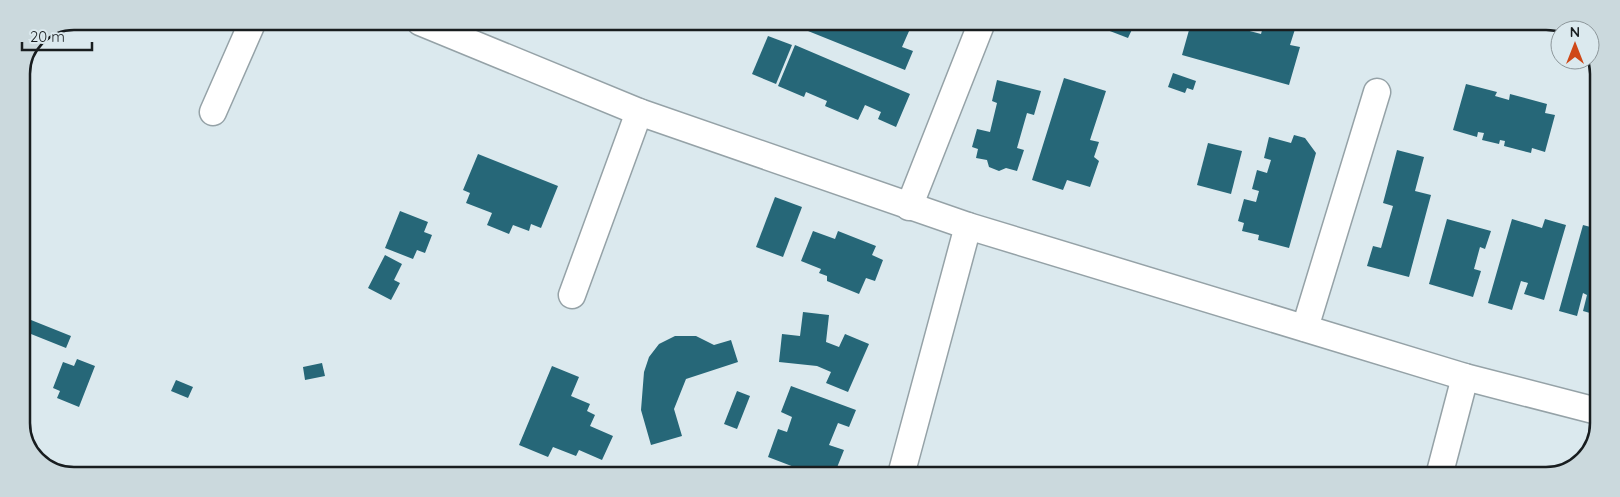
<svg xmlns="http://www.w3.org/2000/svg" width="1620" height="497" font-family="Quicksand,sans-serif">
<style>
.building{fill:#266778}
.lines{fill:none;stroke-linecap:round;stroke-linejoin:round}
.minor-casing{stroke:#95a2a7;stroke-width:29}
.path{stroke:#8d989b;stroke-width:3;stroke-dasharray:5 2.5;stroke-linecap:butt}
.minor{stroke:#fff;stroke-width:26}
.rim{fill:none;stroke:#181d1f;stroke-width:2.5}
</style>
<rect width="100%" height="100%" fill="#dbe9ee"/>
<!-- building -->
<g class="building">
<path d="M812 22H913L902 47 913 51 905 70 808 31Z"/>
<path d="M1104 23H1135L1128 38 1102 28Z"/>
<path d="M1191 23H1227V25L1261 34 1264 23H1286L1296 26 1290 45 1300 47 1289 85 1182 55Z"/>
<path d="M768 36 792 45 776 84 752 74Z"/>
<path d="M795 45 910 94 896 127 878 119 881 112 865 105 858 120 825 106 827 101 806 92 804 97 778 86Z"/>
<path d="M1173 73 1196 81 1193 90 1187 88 1185 93 1168 87Z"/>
<path d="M1064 78 1106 91 1090 140 1099 142 1094 157 1099 161 1090 187 1067 180 1063 190 1032 180Z"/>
<path d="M997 80 1041 91 1034 115 1027 113 1017 148 1024 150 1017 171 1006 168 999 171 989 167 987 160 976 158 978 149 972 147 977 129 990 132 997 103 992 101Z"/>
<path d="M1466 84 1497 92 1495 96 1509 100 1510 94 1547 104 1545 113 1555 115 1545 152 1532 148 1531 153 1504 146 1505 141 1500 140 1499 144 1482 140 1484 133 1478 132 1477 137 1453 130Z"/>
<path d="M1294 135 1305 138 1316 153 1289 248 1258 240 1259 235 1242 231 1244 223 1238 221 1244 199 1256 202 1259 191 1252 189 1257 170 1267 173 1271 160 1264 158 1269 137 1291 143Z"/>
<path d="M1208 143 1242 151 1231 194 1197 185Z"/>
<path d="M1397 150 1424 157 1415 191 1431 195 1409 277 1367 266 1373 246 1381 248 1393 206 1383 203Z"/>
<path d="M478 154 558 186 541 228 531 224 529 231 513 225 509 234 487 225 492 213 466 203 470 193 463 190Z"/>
<path d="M775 197 802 207 783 257 756 247Z"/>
<path d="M400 211 428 222 424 232 432 235 425 253 417 250 413 259 385 248Z"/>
<path d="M1447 219 1491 231 1485 249 1480 247 1474 269 1481 271 1473 297 1429 284Z"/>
<path d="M1512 219 1542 228 1545 219 1566 225 1544 300 1524 294 1528 283 1521 281 1512 310 1488 303Z"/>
<path d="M1583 225 1598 229 1597 315 1583 311 1587 295 1583 293 1577 316 1559 311Z"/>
<path d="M813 231 835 239 838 231 876 246 872 255 883 260 875 281 866 278 859 294 827 281V276L819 273 821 269 801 261Z"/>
<path d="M385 255 402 264 394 280 400 283 391 300 368 288Z"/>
<path d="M803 312 829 315 826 342 839 347 845 334 869 344 848 392 826 383 831 372 817 366 779 362 782 334 800 336Z"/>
<path d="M21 316 29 319 24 331 21 330Z"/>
<path d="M31 320 71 336 66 348 26 332Z"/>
<path d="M675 336H696L714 345 731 340 738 362 686 379 674 409 682 436 651 445 641 410 644 372 649 357 659 344Z"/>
<path d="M77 359 95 366 79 407 57 398 60 391 53 388 63 362 74 366Z"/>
<path d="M322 363 325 376 305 380 303 367Z"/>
<path d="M552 366 579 377 571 396 590 404 587 411 595 415 590 426 613 436 602 460 579 450 576 456 553 447 548 457 519 445Z"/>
<path d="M176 380 193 387 188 398 171 391Z"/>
<path d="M791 386 856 410 849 427 838 423 829 445 844 450 834 475H815L768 457 778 429 787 432 792 417 781 412Z"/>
<path d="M737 391 750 396 737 429 724 424Z"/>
</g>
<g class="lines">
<!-- minor casing -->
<g class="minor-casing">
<g id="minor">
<path d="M420 22 639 112 968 226 1465 377 1597 411"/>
<path d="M213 112 253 21"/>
<path d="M909 207 982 22"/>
<path d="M572 295 639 112"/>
<path d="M1305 328 1377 92"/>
<path d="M901 475 968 226"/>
<path d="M1439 476 1465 377"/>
</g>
</g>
<!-- path -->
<path class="path" d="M26 63 30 64"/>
<!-- minor -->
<use href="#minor" class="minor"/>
</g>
<!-- crop -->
<path d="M0 0H1620V497H0ZM74 30H1546A44 44 0 0 1 1590 74V423A44 44 0 0 1 1546 467H74A44 44 0 0 1 30 423V74A44 44 0 0 1 74 30Z" fill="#cbd9dd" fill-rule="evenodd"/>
<path class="rim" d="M74 30H1546A44 44 0 0 1 1590 74V423A44 44 0 0 1 1546 467H74A44 44 0 0 1 30 423V74A44 44 0 0 1 74 30Z"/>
<!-- north arrow -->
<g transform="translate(1575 45)"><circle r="24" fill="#dbe9ee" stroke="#8d979b"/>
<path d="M0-4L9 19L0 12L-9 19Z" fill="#cf4817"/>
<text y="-8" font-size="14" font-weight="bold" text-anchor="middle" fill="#181d1f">N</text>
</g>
<!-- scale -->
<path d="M22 42v8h70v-8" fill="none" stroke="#181d1f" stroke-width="2.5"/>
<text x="30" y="42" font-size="15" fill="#181d1f" stroke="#dbe9ee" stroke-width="4" paint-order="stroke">20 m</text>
</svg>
